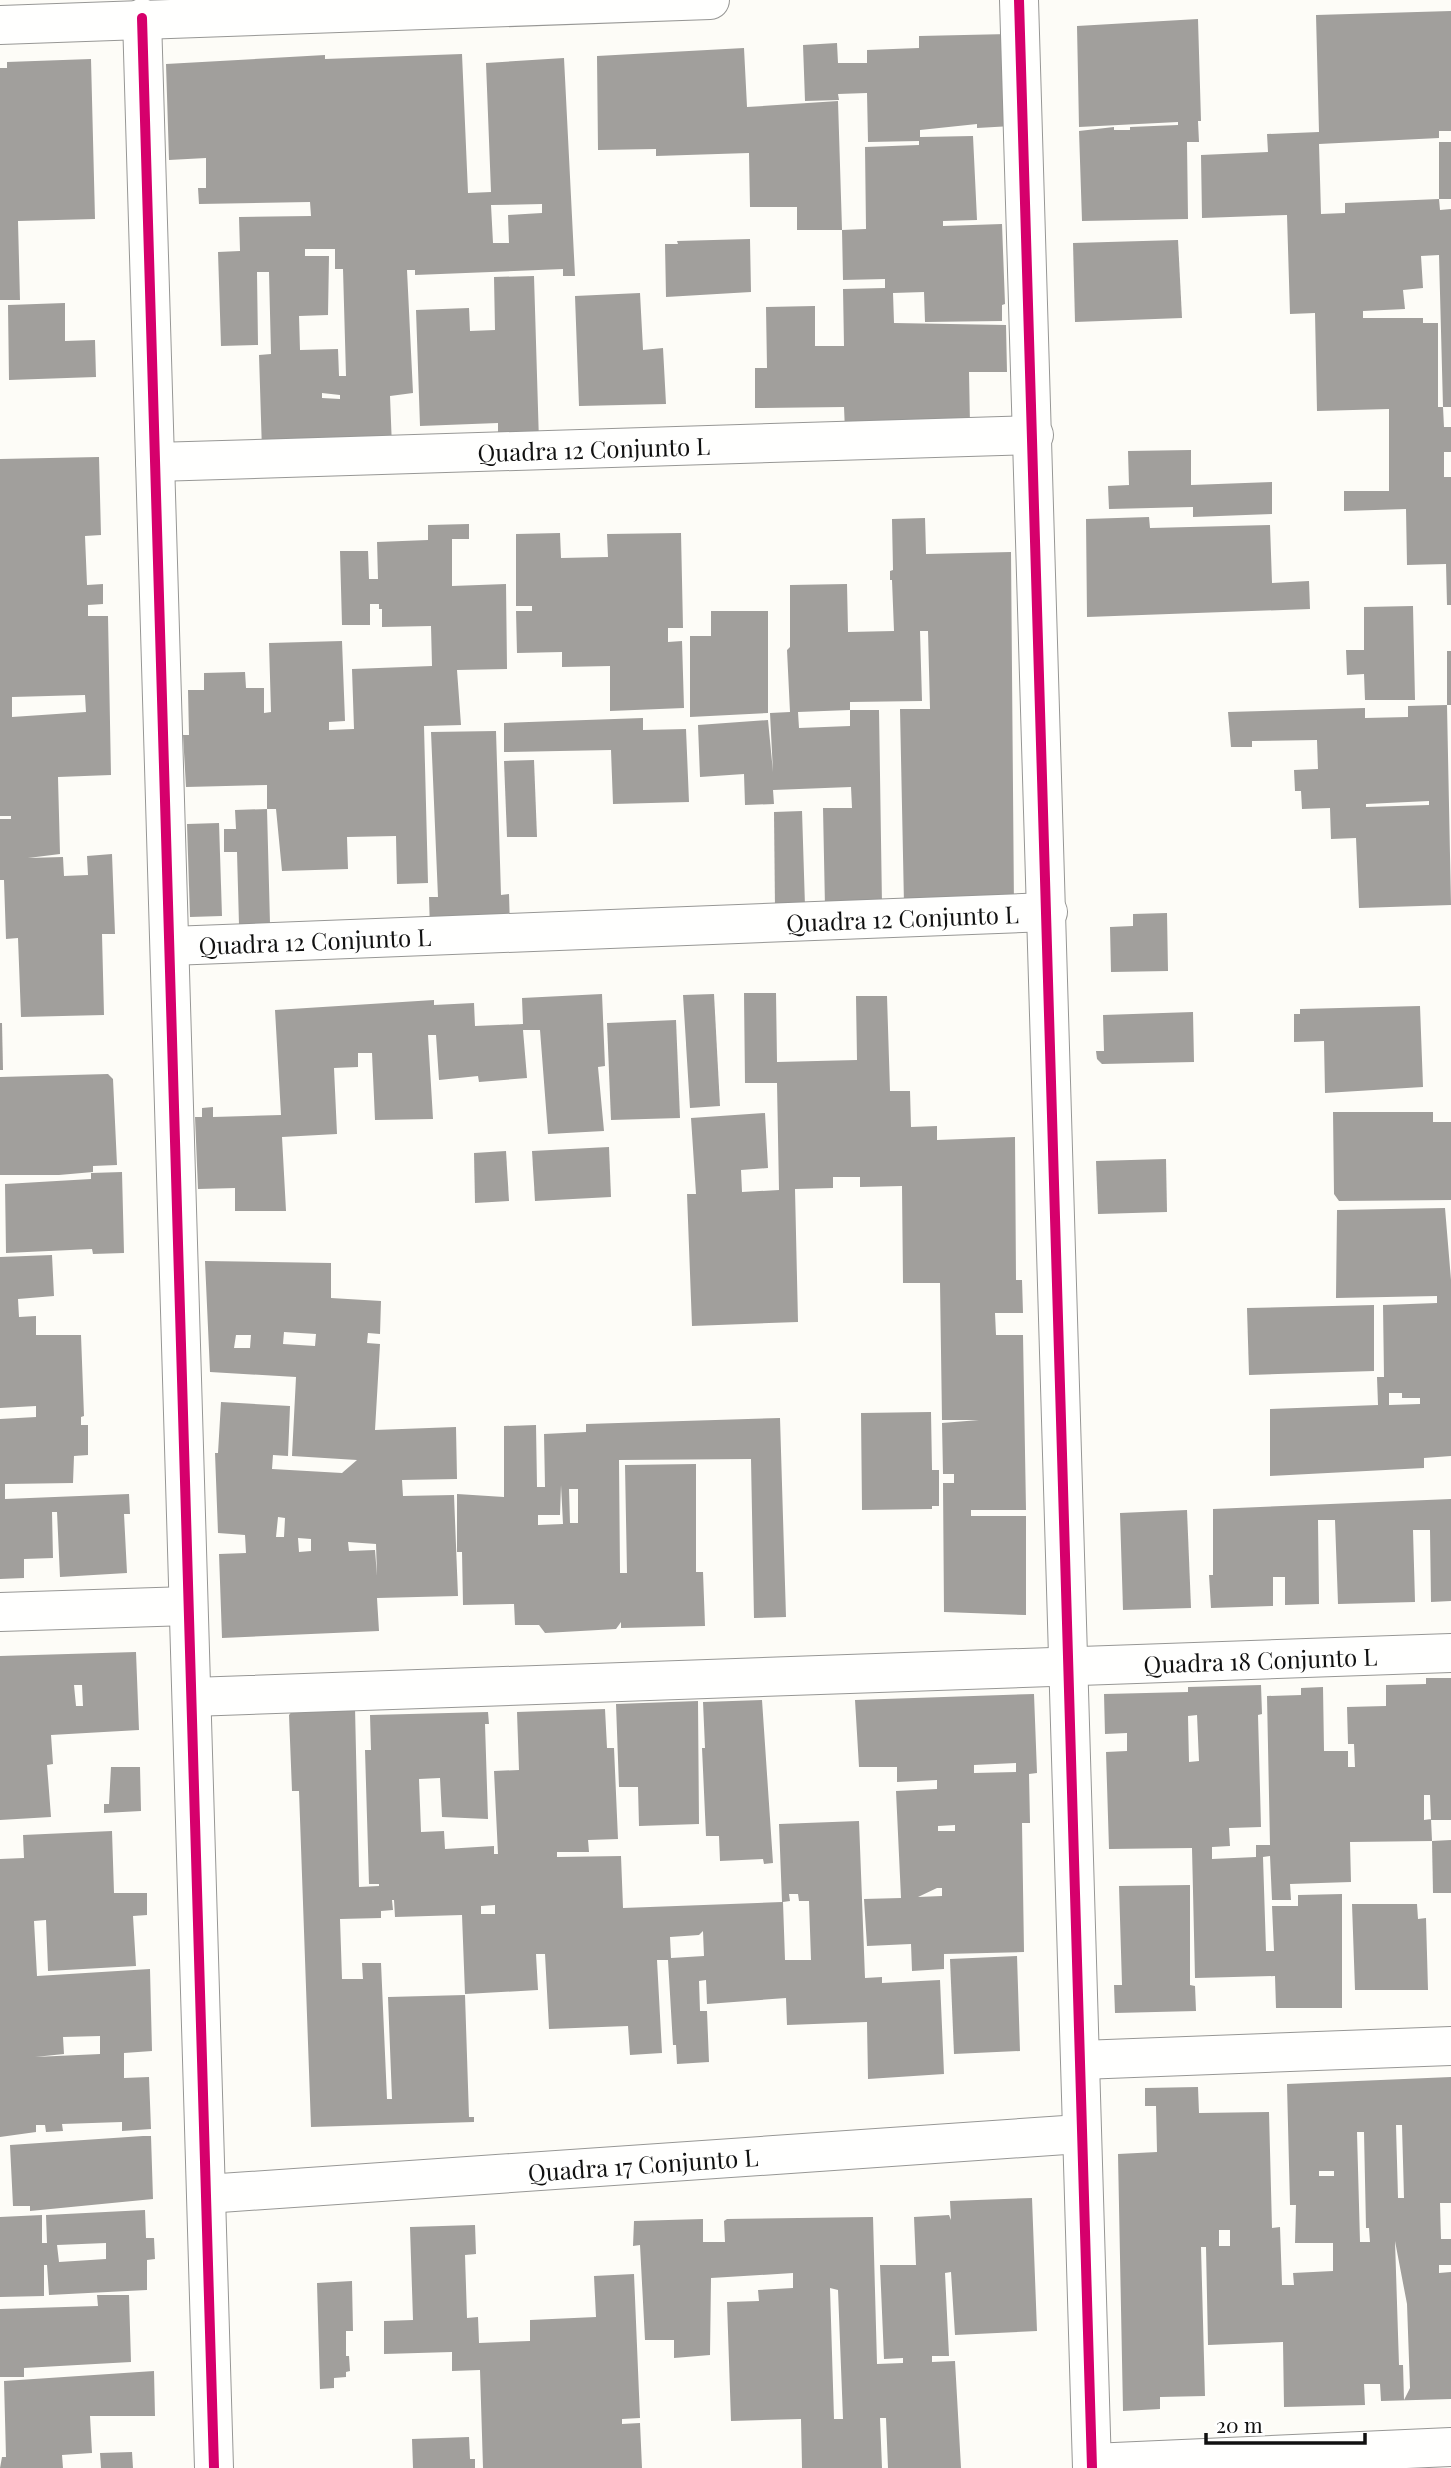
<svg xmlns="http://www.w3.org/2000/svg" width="1451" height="2468" font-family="'Playfair Display',serif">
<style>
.building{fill:#a19f9c;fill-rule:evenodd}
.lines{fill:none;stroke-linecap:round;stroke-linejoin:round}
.minor-casing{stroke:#979795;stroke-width:40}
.minor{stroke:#fffffe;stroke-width:38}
.cycleway-casing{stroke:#fff;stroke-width:15}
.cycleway{stroke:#d6006c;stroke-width:10}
.labels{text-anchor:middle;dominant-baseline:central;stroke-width:7;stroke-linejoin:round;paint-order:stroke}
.street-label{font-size:24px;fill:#111;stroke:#fff}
</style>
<rect width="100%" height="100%" fill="#fdfcf7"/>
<!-- building -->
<g class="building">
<path d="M1451 11V131H1439V138L1319 144 1321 214 1345 213V203L1439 199 1440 210 1451 209V407H1443L1439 255 1421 256 1423 288 1403 290 1405 309 1363 311V318H1423V323H1438V407H1443L1444 427H1451V452H1444V477H1451V605H1447L1446 564 1407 565 1406 509 1344 511V491H1389V409L1317 411 1315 313 1290 314 1287 215 1202 218 1201 155 1268 152 1267 134 1319 132 1316 15Z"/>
<path d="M1198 19 1201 121H1198L1199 142H1187L1188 219 1082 221 1079 131 1114 127V130H1130V127L1178 125V122L1079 127 1077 26Z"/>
<path d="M1009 34 1012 126 977 128V124L920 130V137L973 136 977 220 943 221V226L1002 224 1005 304 1002 305V321L925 322 924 292 893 293 894 323 1006 325 1007 372H969L970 425 845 431 844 407 755 408V368H767L766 307 815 306V346H844L843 289 885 288V279L843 280 842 230H797V207H750L749 153 656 156V149L598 150 597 56 744 48 747 107 838 101 842 230 866 229 865 147 919 145V141L868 142 867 93 838 94 839 100 805 101 803 45 837 43 838 63H867V50L919 48V36Z"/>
<path d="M462 54 468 193 491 192 486 63 564 58 575 276H563V269L415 275V270H407L413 393 390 396 392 447 262 451 259 355 271 354 269 272H257L258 345 221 346 218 252 240 251 239 217 311 216 310 202 199 204 198 188H206V158L169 160 166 64 325 55V59ZM542 204V213L508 215 509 243H493L491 205ZM305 249H335V269H343L346 376H339L338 349 300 350 299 316 328 315 329 256H305ZM322 393 340 395V399L322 398Z"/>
<path d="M91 59 95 219 18 221 20 300H0V68H7V62Z"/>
<rect x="1439" y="142" width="12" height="57"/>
<path d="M750 239 751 292 666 297 665 244H678L677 241Z"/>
<path d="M1178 240 1182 318 1075 322 1073 243Z"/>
<path d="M534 276 539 442 498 444V423L420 426 416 310 469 308 470 331 495 330 494 277Z"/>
<path d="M640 293 643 350 663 348 666 404 579 406 575 296Z"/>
<path d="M65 303V341L95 340 96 377 9 380 8 305Z"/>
<path d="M1191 450V485L1272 482V514L1193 517V507L1109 509 1108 486 1129 485 1128 451Z"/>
<path d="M99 457 101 535 85 536 87 585 103 584V604L88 605V616H108L111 775 58 777 60 854 28 858 63 857 64 876 88 875 87 856 112 854 115 934H102L104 1015 21 1017 18 938 6 939 4 880H0V819H11V816H0V459ZM85 695 86 712 12 717V697Z"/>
<path d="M1149 517 1150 528 1270 525 1272 583 1309 581 1310 609 1087 617 1086 519Z"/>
<path d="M925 518 926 554 1011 552 1014 908 904 904 900 709H930L928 631H920L922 701 850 702V710L798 712 799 728 850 726V710H879L882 905 825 907 823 808H852L851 787 773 790 774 804 745 805 744 774 700 777 698 725 768 720 773 772 770 713 790 712 787 650 790 647V585L847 584 848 632 894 631 892 580H890V571L893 570 892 519Z"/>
<path d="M469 524V539H452V586L506 584 507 669 457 670 461 725 424 726 428 883 397 884 396 836 347 837 348 869 282 871 276 809H267V785L186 787 183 735H189L188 690H204V673L245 672 246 688H264V713L271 712 269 643 342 641 345 721 329 722V730L354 729 352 669 432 666 431 626 382 627V609H379V604H370V625H342L340 551H368L369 579H378L377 542 428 540V525Z"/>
<path d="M560 533 561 558 608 557 607 534 681 533 683 628H668V642L682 641 684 708 610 711V666L562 667V652L517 653 516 611H532V606H516V534Z"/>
<path d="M1413 606 1415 700H1365L1364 674 1347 675 1346 650H1364V607Z"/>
<path d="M711 611H768V713L690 717V636H711Z"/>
<rect x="1447" y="651" width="4" height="54"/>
<path d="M1447 705 1451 905 1359 908 1356 838 1331 839 1330 808 1302 809 1301 791H1295L1294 770 1318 769 1317 740 1252 741V747H1231L1228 712 1365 708V718L1408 717V706ZM1429 801V805L1366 807V804Z"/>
<path d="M643 718V730L686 729 689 802 613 804 611 750 504 752V723Z"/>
<path d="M496 731 501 895 509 894 510 928 430 930 429 897H438L431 732Z"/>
<path d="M534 760 537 837H507L504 761Z"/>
<path d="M267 809 270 924 239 925 237 852H224V829H236L235 810Z"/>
<path d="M802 811 805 907 775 908 774 812Z"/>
<path d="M219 823 222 916 190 917 187 824Z"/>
<path d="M1167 913 1168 971 1111 972 1110 927 1133 926V914Z"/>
<path d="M744 993H776L777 1062 857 1060 856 996H887L890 1091H910L911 1127 937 1126V1140L1015 1137 1016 1280H1022L1023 1313H995L996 1335H1023L1026 1510H971V1516H1026V1615L944 1612 943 1483H954V1474H943L942 1423 979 1420H942L940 1283H903L902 1186 860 1187V1177H833V1188L795 1189 798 1322 692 1326 687 1194H696L691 1118 765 1113 768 1168 741 1170 742 1192 779 1190 777 1083H745Z"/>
<path d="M602 994 605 1066 598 1067 604 1131 548 1134 540 1030H523L527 1078 479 1082 478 1076 439 1080 436 1035H428L433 1119 375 1120 372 1053H358V1067L334 1068 337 1134 282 1137 286 1211H235V1188L198 1189 195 1117H202V1108L213 1107V1117L281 1115 275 1010 434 1000V1005L474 1003 475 1026 523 1024 522 998Z"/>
<path d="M714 994 720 1106 690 1108 683 995Z"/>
<path d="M1420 1006 1423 1087 1325 1093 1324 1041 1294 1042V1014H1300V1009Z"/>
<path d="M1193 1012 1194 1062 1102 1064 1097 1059 1096 1051H1104L1103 1015Z"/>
<path d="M676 1020 680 1118 611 1120 607 1023Z"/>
<path d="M0 1023H2L3 1070H0Z"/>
<path d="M108 1074 113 1079 117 1165 93 1166V1172L59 1175H0V1077Z"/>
<path d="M1333 1112H1433V1122H1451V1200L1339 1201 1334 1194Z"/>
<path d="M609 1147 611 1197 535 1201 532 1151Z"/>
<path d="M506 1151 509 1201 475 1203 474 1153Z"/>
<path d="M1166 1159 1167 1212 1098 1214 1096 1161Z"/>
<path d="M122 1172 124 1253 93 1254 92 1249 6 1253 5 1184 91 1179V1173Z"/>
<path d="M1445 1208 1451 1280V1456L1424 1458V1468L1270 1476V1409L1378 1405 1377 1377H1384L1383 1305 1437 1303V1296L1336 1298 1337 1210ZM1389 1393H1402V1398H1420V1404L1389 1405Z"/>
<path d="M52 1255 54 1296 18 1299 19 1317 36 1316V1335H81L84 1416 81 1417V1425H88V1455L74 1456 73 1483 5 1484V1499L129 1494 130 1514H124L127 1573 60 1577 57 1512H52L53 1558 24 1559V1578L0 1579V1419L36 1417V1406L0 1408V1257Z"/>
<path d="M205 1261 331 1263V1298L381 1301 380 1334 368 1333 367 1343 380 1344 375 1430 456 1427 457 1479 402 1480 403 1496 454 1495 458 1596 377 1598 379 1631 222 1638 219 1554 246 1553 245 1535 218 1533 215 1453H218L221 1402 290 1406 288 1456 273 1455 272 1469 342 1473 357 1460 292 1456 296 1377 210 1372ZM284 1332 316 1334 315 1346 283 1344ZM236 1335H251L250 1348H234ZM278 1517 285 1518 284 1537H276ZM298 1538 311 1539V1551L299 1552ZM348 1542 376 1544 377 1576 375 1550 349 1551Z"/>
<path d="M1374 1305V1371L1249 1375 1247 1308Z"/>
<path d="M931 1412 932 1470H939V1506H932V1509L862 1510 861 1413Z"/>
<path d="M780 1418 786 1617 754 1618 751 1459 619 1460 620 1573H627L625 1465 696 1464V1572H703L705 1626 621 1628V1622L616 1629 545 1633 539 1625H515L514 1604 463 1605 462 1552H457V1494L504 1497V1426L536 1425 537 1487H545L544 1434 586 1432V1424ZM561 1485 563 1524 538 1525V1515H560ZM569 1489H578V1523H570Z"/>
<path d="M1451 1499V1601L1431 1602 1430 1530H1413L1415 1602 1338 1604 1335 1520H1318L1319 1604 1285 1605V1577H1273V1606L1211 1608 1209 1575H1213V1509Z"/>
<path d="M1187 1510 1191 1608 1123 1610 1120 1513Z"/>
<path d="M136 1652 139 1730 51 1735 53 1764 47 1765 51 1817 0 1820V1656ZM74 1685H82L83 1706H76Z"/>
<path d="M1426 1678H1451V1820H1431L1430 1795H1424V1820L1431 1819 1432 1841 1350 1842 1351 1882 1290 1884 1291 1900H1272L1270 1856 1263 1857 1266 1951H1274L1272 1906H1298V1895L1342 1894V2008H1276L1275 1976 1195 1978 1192 1848 1109 1849 1106 1752 1127 1751V1733L1105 1734 1104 1694 1188 1692V1687L1261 1685 1262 1714 1258 1715 1261 1827 1229 1828 1230 1846 1212 1847V1859L1256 1857V1845H1270L1267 1696 1301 1695V1688L1323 1687 1324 1751H1348V1767H1355L1354 1744H1348L1347 1707 1386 1706V1685L1426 1684ZM1197 1715 1199 1761 1189 1762 1188 1716Z"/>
<path d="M1034 1694 1037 1773 1029 1774 1030 1823H1022L1024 1952 944 1954V1969L912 1971 911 1944 867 1946 864 1899 901 1898 896 1791 937 1789V1780L897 1782V1767H859L855 1700ZM1016 1763V1772L974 1773V1765ZM955 1825V1831H938V1826ZM937 1888H942V1896L918 1897Z"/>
<path d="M762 1700 773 1863 764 1864 763 1859 720 1861 719 1836H706L702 1748H705L703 1702Z"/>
<path d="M698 1701 699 1824 639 1826 638 1787H619L616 1704Z"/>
<path d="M355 1707 359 1887 379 1886V1884H369L365 1750H371L370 1715 488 1712 489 1724H485L488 1819 442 1817 440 1778 419 1779 421 1832 444 1831 445 1849 494 1846V1854H498L494 1771 519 1770 517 1712 605 1709 607 1748H614L618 1839 588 1840 589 1852H557V1857L621 1856 623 1908 782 1902 779 1824 859 1821 865 1978 882 1977V1983L940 1980 944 2074 868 2079 867 2022 787 2025 786 1998 707 2004 706 1980 699 1981 700 2011H707L709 2062 677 2064 676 2045H673L668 1960H657L662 2053 630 2055 628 2026 549 2029 545 1954H536L538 1990 465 1994 462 1915 395 1917 394 1900H392L393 1910 381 1911V1918L340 1919 342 1979H363L362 1963H381L387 2099H392L388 1997 465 1995 469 2117H474V2122L311 2127 299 1791H292L289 1715 294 1709ZM789 1894H798L799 1901H809L811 1960H785L783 1902 790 1901ZM495 1905V1914H481V1906ZM703 1931 704 1956 671 1958 670 1937 699 1935Z"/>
<path d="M111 1767H140L141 1811 104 1813V1804H109Z"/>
<path d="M112 1831 114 1893H147V1915L133 1916 136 1966 48 1971 46 1920 34 1921 37 1976 150 1969 152 2051 124 2053V2078L149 2077 151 2129 122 2131V2122L62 2124 63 2131 46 2132 45 2125H36V2132L0 2137V1859L24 1858 23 1835ZM100 2036V2054L35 2057 64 2054 63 2037Z"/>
<path d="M1451 1840V1893H1433L1432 1841Z"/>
<path d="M1190 1885V1985L1195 1986 1196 2011 1115 2013 1114 1985H1122L1119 1886Z"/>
<path d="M1352 1904H1417L1418 1919 1426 1918 1428 1990H1355Z"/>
<path d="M1017 1956 1020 2051 954 2054 950 1959Z"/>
<path d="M1451 2077V2203H1440L1441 2239H1451V2265H1439V2273L1451 2272V2399L1381 2401 1380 2384H1364L1365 2405 1284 2407 1283 2342 1208 2345 1206 2247H1201L1205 2396 1160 2397V2409L1123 2411 1118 2154 1157 2152 1156 2106H1145V2088L1198 2087 1199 2113 1269 2112 1272 2228 1280 2227 1282 2285H1294L1293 2273 1333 2271V2243H1295L1296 2205H1290L1287 2084ZM1396 2125H1402L1404 2198H1398ZM1357 2132H1364L1366 2228H1369L1370 2242H1360ZM1319 2171H1334V2176H1319ZM1219 2230H1230V2246H1219ZM1395 2241 1407 2304 1410 2388 1404 2400 1403 2365H1399Z"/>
<path d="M143 2136H151L153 2199 30 2211V2206H13L10 2145Z"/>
<path d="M1032 2198 1037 2331 955 2335 951 2272 945 2273 949 2356H932V2362L955 2361 961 2468H888L886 2418H880L882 2468H802L801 2419 731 2421 727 2302 759 2301 758 2290 793 2288V2273L711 2278 710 2355 674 2358V2340H645L640 2245 633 2246 634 2221 703 2219V2242H725L724 2221 727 2219 873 2217 877 2364 903 2363V2358L884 2359 880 2265H916L914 2217 949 2215 951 2220 950 2201ZM830 2288 838 2290 843 2419H834Z"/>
<path d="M145 2210 146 2238H154L155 2259 147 2260V2290L49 2295 47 2265H44V2296L0 2297V2217L42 2215V2243H47L46 2215ZM106 2243V2259L59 2262 57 2245Z"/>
<path d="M475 2225 476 2254 465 2255 467 2318 478 2317 479 2343 530 2341V2320L596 2317 594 2276 634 2274 640 2418 622 2419V2424L640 2423 642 2468H483L480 2370 452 2371V2352L384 2354V2321L413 2320 410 2227Z"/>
<path d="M352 2281 353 2331H346V2356H349L350 2371 346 2372V2377L334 2378V2388L320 2389 317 2283Z"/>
<path d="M97 2295H129L131 2362 24 2368V2377H0V2309L98 2306Z"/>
<path d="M154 2371 155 2416H90L92 2453 62 2455 63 2468H0L2 2457H6L4 2381Z"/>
<path d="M469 2437 470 2459H475V2468H413L412 2439Z"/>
<path d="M132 2452 133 2468H101L100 2453Z"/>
</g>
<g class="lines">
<!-- minor casing -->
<g class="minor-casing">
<g id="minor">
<path d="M1019 0 1092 2468"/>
<path d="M142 18 214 2468"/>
<path d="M0 25 710 0"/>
<path id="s1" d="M155 462 1034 435"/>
<path id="s2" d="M170 946 1048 912"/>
<path d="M0 1612 188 1606"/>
<path id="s3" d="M192 1697 1451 1653"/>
<path d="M1081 2060 1451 2046"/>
<path id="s4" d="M206 2194 1080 2134"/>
<path d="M1092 2463 1451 2447"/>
</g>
</g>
<!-- minor -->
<use href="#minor" class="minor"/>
<!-- cycleway casing -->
<g class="cycleway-casing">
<g id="cycleway">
<path d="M1019 0 1092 2468"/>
<path d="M142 18 214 2468"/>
</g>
</g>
<!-- cycleway -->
<use href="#cycleway" class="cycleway"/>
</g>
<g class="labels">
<!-- street labels -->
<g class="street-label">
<text stroke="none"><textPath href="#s1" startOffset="439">Quadra 12 Conjunto L</textPath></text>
<text stroke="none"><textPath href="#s2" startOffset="733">Quadra 12 Conjunto L</textPath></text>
<text stroke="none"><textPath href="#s2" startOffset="145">Quadra 12 Conjunto L</textPath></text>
<text stroke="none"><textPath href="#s3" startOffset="1069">Quadra 18 Conjunto L</textPath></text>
<text stroke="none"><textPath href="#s4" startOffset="438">Quadra 17 Conjunto L</textPath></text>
</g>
</g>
<!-- scale -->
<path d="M1206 2433v10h159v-10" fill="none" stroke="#111111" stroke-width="3.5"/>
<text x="1216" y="2433" font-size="21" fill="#111111" stroke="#ffffff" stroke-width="5" paint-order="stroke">20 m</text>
</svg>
